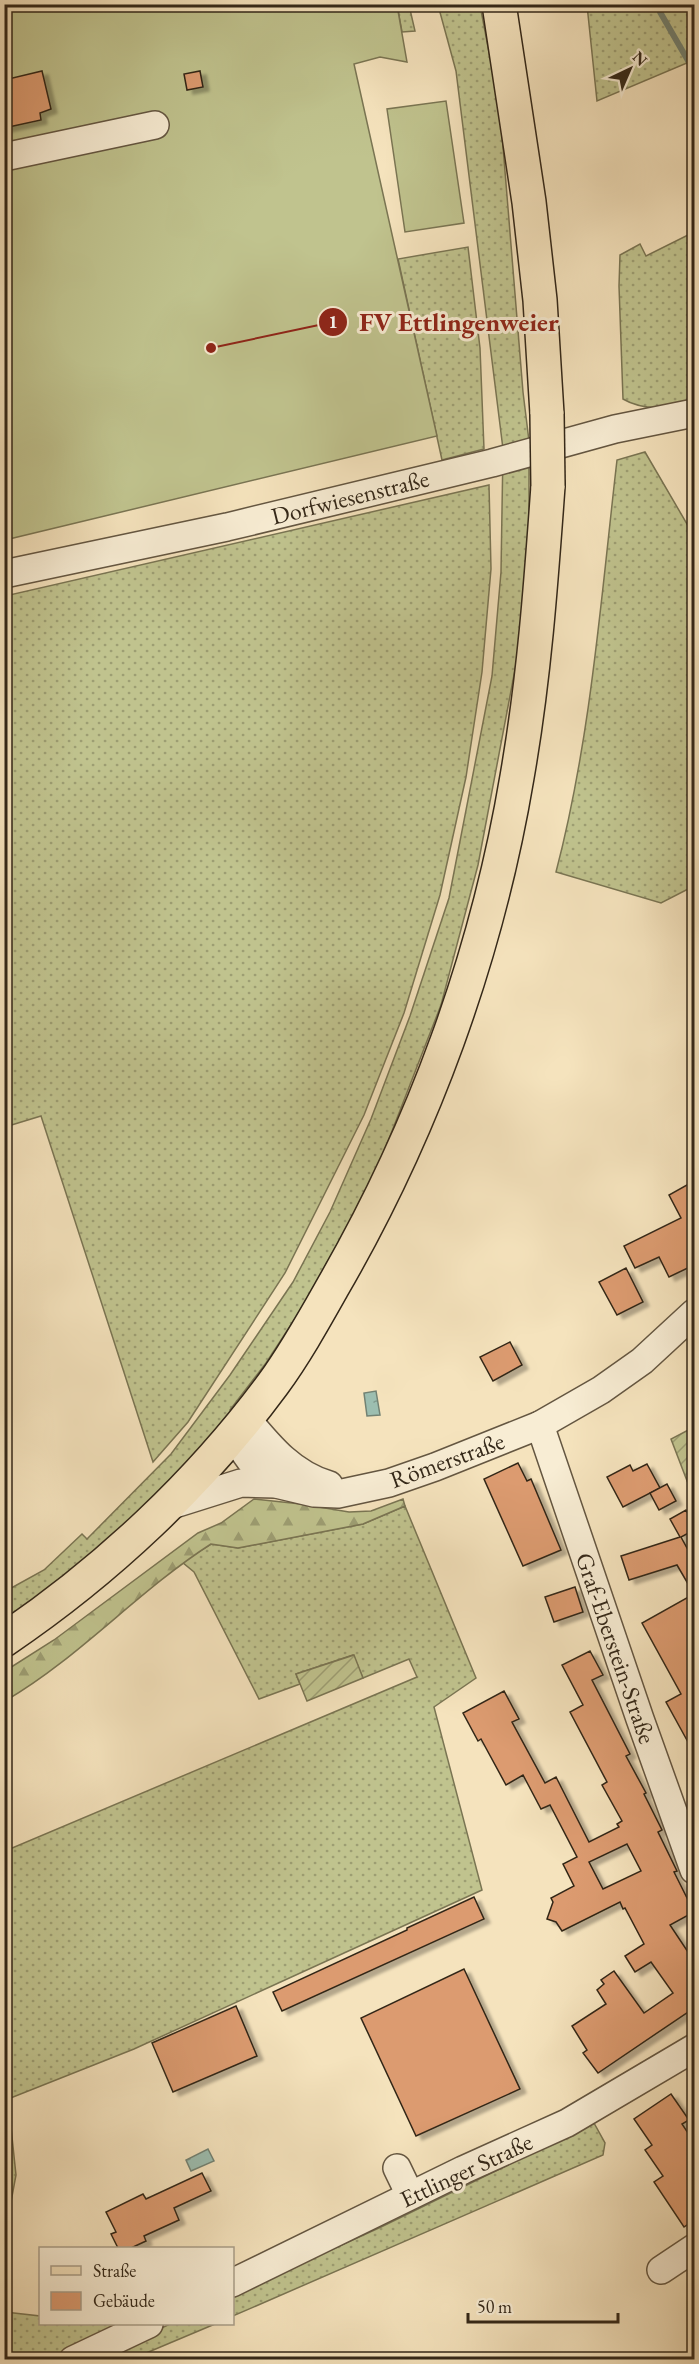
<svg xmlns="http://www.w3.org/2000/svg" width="699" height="2364" font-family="'EB Garamond',serif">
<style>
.grass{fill:url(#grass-dots);stroke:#7a7553;stroke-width:1.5}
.forest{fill:url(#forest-firs);stroke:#7a7553;stroke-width:1.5}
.garden{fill:url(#garden-furrows);stroke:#7a7553;stroke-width:1.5}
.pitch{fill:#c0c38e;stroke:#7a7553;stroke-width:1.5}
.water{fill:url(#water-ripples);stroke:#728273;stroke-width:1.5}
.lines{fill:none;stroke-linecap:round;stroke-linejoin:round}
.stream{stroke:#728273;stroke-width:6}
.building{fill:#dc9b70;stroke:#332718;stroke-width:1.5;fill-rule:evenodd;filter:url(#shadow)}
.minor-casing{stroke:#645641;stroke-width:30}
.major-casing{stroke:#332718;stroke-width:36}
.minor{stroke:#f8edd4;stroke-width:27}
.major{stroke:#f5e3bd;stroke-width:33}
.major-bridge-casing{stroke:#332718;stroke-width:36;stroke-linecap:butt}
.major-bridge{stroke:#f5e3bd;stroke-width:33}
.labels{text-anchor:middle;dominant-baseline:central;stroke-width:6;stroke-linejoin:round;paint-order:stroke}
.street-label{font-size:24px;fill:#332718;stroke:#f8edd4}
.leader{fill:none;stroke:#8f2418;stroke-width:2}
.callout-dot{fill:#8f2418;stroke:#f8edd4;stroke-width:2}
.mark-label{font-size:18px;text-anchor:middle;font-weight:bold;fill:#fff}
.callout-label{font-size:26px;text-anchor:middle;font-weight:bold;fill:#8f2418;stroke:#f8edd4;stroke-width:6;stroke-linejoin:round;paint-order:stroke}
</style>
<defs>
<pattern id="grass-dots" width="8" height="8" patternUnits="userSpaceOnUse" patternTransform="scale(1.5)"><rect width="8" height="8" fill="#c0c38e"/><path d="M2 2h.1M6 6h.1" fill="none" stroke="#9d9e73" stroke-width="1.8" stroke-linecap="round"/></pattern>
<pattern id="forest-firs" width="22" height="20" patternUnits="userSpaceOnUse" patternTransform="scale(1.5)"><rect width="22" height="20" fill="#c0c38e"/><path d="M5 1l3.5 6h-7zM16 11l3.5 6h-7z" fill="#9d9e73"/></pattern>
<pattern id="garden-furrows" width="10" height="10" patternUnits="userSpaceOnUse" patternTransform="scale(1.5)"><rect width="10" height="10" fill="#c0c38e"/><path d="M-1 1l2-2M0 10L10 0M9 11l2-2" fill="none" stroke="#9d9e73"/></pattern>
<pattern id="water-ripples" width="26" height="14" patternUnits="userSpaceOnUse" patternTransform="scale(1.5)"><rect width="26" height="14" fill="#9cbeb0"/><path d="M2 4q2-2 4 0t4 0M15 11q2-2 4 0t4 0" fill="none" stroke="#809a8e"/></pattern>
<filter id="shadow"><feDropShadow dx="6" dy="4" stdDeviation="1.5" flood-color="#0004"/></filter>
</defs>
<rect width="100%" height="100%" fill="#f5e3bd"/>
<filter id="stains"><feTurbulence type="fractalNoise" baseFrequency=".00333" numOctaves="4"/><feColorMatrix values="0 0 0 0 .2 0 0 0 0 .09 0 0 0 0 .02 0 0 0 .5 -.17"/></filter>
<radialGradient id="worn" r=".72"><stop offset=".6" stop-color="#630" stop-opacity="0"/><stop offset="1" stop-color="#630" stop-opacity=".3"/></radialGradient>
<!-- grass -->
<g class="grass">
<path d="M397 5H409L415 31 402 32Z"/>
<path d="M438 5H480L500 110 523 392 529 441V517L524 622 478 865 441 1005 373 1180 302 1308 266 1363 230 1410 231 1413 169 1483 105 1544 10 1619 5 1618 4 1592 44 1570 82 1534 87 1539 171 1454 230 1375 293 1282 330 1212 371 1119 410 1016 449 898 492 676 501 572 503 449 456 71Z"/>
<path d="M587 5H694V60L597 101Z"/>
<path d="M694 232V404C672 409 643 411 623 399L619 286 620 255 640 244 646 256Z"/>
<path d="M468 247 480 348 484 449 442 460 398 259Z"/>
<path d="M645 452 694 536V886L661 903 556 872C591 738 601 598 617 460Z"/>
<path d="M489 485 491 569 482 672 466 777 440 895 404 1013 364 1115 285 1273 188 1422 153 1462 41 1116 5 1127V596Z"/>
<path d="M405 1506 476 1678 434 1707 482 1890 134 2049 8 2099 16 2175 5 2234V1851L417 1677 409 1659 363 1678 353 1655 296 1674 300 1684 259 1699 194 1572 182 1562 211 1544 238 1548 363 1524Z"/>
<path d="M594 2123 605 2143 603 2155 233 2316 232 2295 381 2227Z"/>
<path d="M5 2312 40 2316V2324H122L51 2359 5 2360Z"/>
<path d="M170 2324H215L132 2359 93 2360Z"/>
</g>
<!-- forest -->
<path class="forest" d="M254 1499 301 1504 349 1512 371 1511 403 1499 405 1506 363 1524 238 1548 211 1544C138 1591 79 1658 5 1701V1671L54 1640 198 1533 221 1523Z"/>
<!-- garden -->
<g class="garden">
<path d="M694 1427V1499L671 1439Z"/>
<path d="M354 1655 363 1678 307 1701 296 1674Z"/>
</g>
<!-- pitch -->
<g class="pitch">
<path d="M4 5H397L407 62 380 57 354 64 437 436 5 540Z"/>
<path d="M446 101 464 223 405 232 387 109Z"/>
</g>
<!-- water -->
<g class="water">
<path d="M376 1391 380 1415 367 1416 364 1393Z"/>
<path d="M208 2149 214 2161 191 2171 186 2160Z"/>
</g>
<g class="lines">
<!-- stream -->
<path class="stream" d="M667 4 660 12 694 71"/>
</g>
<!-- building -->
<g class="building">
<path d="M42 71 51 109 40 113 41 120 4 128V80Z"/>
<path d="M200 71 203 87 187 90 184 74Z"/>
<path d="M694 1181V1265L669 1277 659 1257 635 1268 624 1246 681 1218 669 1195Z"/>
<path d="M626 1268 643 1302 617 1315 599 1282Z"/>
<path d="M510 1342 522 1365 493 1381 480 1357Z"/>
<path d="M518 1463 527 1481 531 1479 561 1550 523 1566 484 1479Z"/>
<path d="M647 1464 660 1488 623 1507 607 1477 630 1465 633 1471Z"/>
<path d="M667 1484 676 1501 659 1510 650 1493Z"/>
<path d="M686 1510 694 1525V1530L681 1537 694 1561V1753L666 1702 681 1694 642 1623 694 1594 677 1565 629 1580 621 1556 680 1537 670 1519Z"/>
<path d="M575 1587 583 1612 554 1622 545 1597Z"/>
<path d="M590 1651 603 1675 592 1680 630 1754 626 1756 646 1793 644 1794 662 1830 658 1832 677 1871 674 1872 694 1912 670 1925 694 1961V2008L598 2073 583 2053 587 2050 572 2026 606 2004 597 1990 604 1984 601 1980 614 1971 644 2013 673 1993 651 1962 635 1972 625 1956 644 1944 625 1908 623 1909 620 1902 562 1931 556 1922 547 1919 553 1902 551 1898 574 1886 563 1864 577 1857 550 1805 541 1809 523 1775 506 1785 481 1739 478 1741 463 1713 504 1691 519 1719 512 1722 545 1783 556 1777 589 1842 619 1827 617 1824 622 1821 602 1785 607 1782 570 1712 583 1705 562 1665ZM627 1844 641 1871 603 1889 589 1862Z"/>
<path d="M474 1897 484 1919 282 2011 273 1992 407 1930V1928Z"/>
<path d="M464 1969 520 2089 416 2136 361 2018Z"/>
<path d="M236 2006 257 2056 173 2092 152 2043Z"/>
<path d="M671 2094 689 2120 682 2124 694 2142V2220L684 2227 654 2182 663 2176 645 2150 652 2145 634 2119Z"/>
<path d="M202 2173 211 2191 174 2208 179 2220 144 2236 146 2241 131 2248H118L111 2234 116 2232 106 2212 143 2194 146 2199Z"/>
</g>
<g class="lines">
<!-- minor casing -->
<g class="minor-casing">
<g id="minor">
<path d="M4 157 155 125"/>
<path d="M4 574 227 527 492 463 615 429 694 413"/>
<path d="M246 1418C270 1447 292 1474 329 1485"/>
<path d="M540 1425 640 1719 694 1870"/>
<path d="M237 1429C239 1454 257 1469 276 1484"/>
<path d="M168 1506 241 1483 276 1484 314 1493 338 1494 389 1483 435 1467 540 1425 601 1390 642 1361 694 1313"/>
<path d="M397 2168 410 2195"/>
<path d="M661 2270 694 2248"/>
<path d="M232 2283 463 2170 567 2123 694 2048"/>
<path d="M73 2360 149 2324"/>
</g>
</g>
<!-- major casing -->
<g class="major-casing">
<g id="major">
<path d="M499 4 529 202 540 300 547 414"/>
<path d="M4 1640C106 1571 200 1483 273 1384 295 1354 314 1320 332 1288 423 1131 487 956 517 777 534 680 541 584 548 486"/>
</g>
</g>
<!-- minor -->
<use href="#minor" class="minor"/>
<!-- major -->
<use href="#major" class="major"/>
<!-- major-bridge casing -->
<g class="major-bridge-casing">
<path id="major-bridge" d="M547 414 548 486"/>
</g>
<!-- major-bridge -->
<use href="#major-bridge" class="major-bridge"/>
</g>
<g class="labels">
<!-- street labels -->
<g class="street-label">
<text transform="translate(350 497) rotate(-14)">Dorfwiesenstraße</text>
<text transform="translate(447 1460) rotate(-20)">Römerstraße</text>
<text transform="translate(616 1648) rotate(71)">Graf-Eberstein-Straße</text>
<text transform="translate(466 2170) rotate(-25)">Ettlinger Straße</text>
</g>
</g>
<!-- callouts -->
<path class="leader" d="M211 348L333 322"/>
<g class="callout-dot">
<circle cx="211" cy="348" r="6"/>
<circle cx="333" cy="322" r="15"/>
</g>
<g class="mark-label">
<text x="333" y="328">1</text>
</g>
<g class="callout-label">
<text x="459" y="331">FV Ettlingenweier</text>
</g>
<!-- margin -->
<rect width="699" height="2364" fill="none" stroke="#f5e3bd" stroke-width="24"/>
<rect x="6" y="6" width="687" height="2352" fill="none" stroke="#332718" stroke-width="3"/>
<rect x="12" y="12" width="675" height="2340" fill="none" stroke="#332718" stroke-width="1.5"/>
<!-- legend -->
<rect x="39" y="2247" width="195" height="78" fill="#f8edd4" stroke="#a99e89" stroke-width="1.5"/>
<rect x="51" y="2266" width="30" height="9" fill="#f5e3bd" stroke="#a99e89" stroke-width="1.5"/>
<text x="93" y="2277" font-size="18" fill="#332718">Straße</text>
<rect x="51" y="2292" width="30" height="18" fill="#dc9b70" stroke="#a99e89" stroke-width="1.5"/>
<text x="93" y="2307" font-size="18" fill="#332718">Gebäude</text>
<!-- north arrow -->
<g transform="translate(630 69) rotate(44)" stroke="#f8edd4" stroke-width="4.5" paint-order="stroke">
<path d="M0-4.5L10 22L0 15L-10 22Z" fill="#332718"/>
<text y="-9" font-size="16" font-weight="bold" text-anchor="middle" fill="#332718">N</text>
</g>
<!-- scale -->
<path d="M468 2313v9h150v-9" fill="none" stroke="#332718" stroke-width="3"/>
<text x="477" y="2313" font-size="18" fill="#332718" stroke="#f8edd4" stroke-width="4.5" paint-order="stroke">50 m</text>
<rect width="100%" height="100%" filter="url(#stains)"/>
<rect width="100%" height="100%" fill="url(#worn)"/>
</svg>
